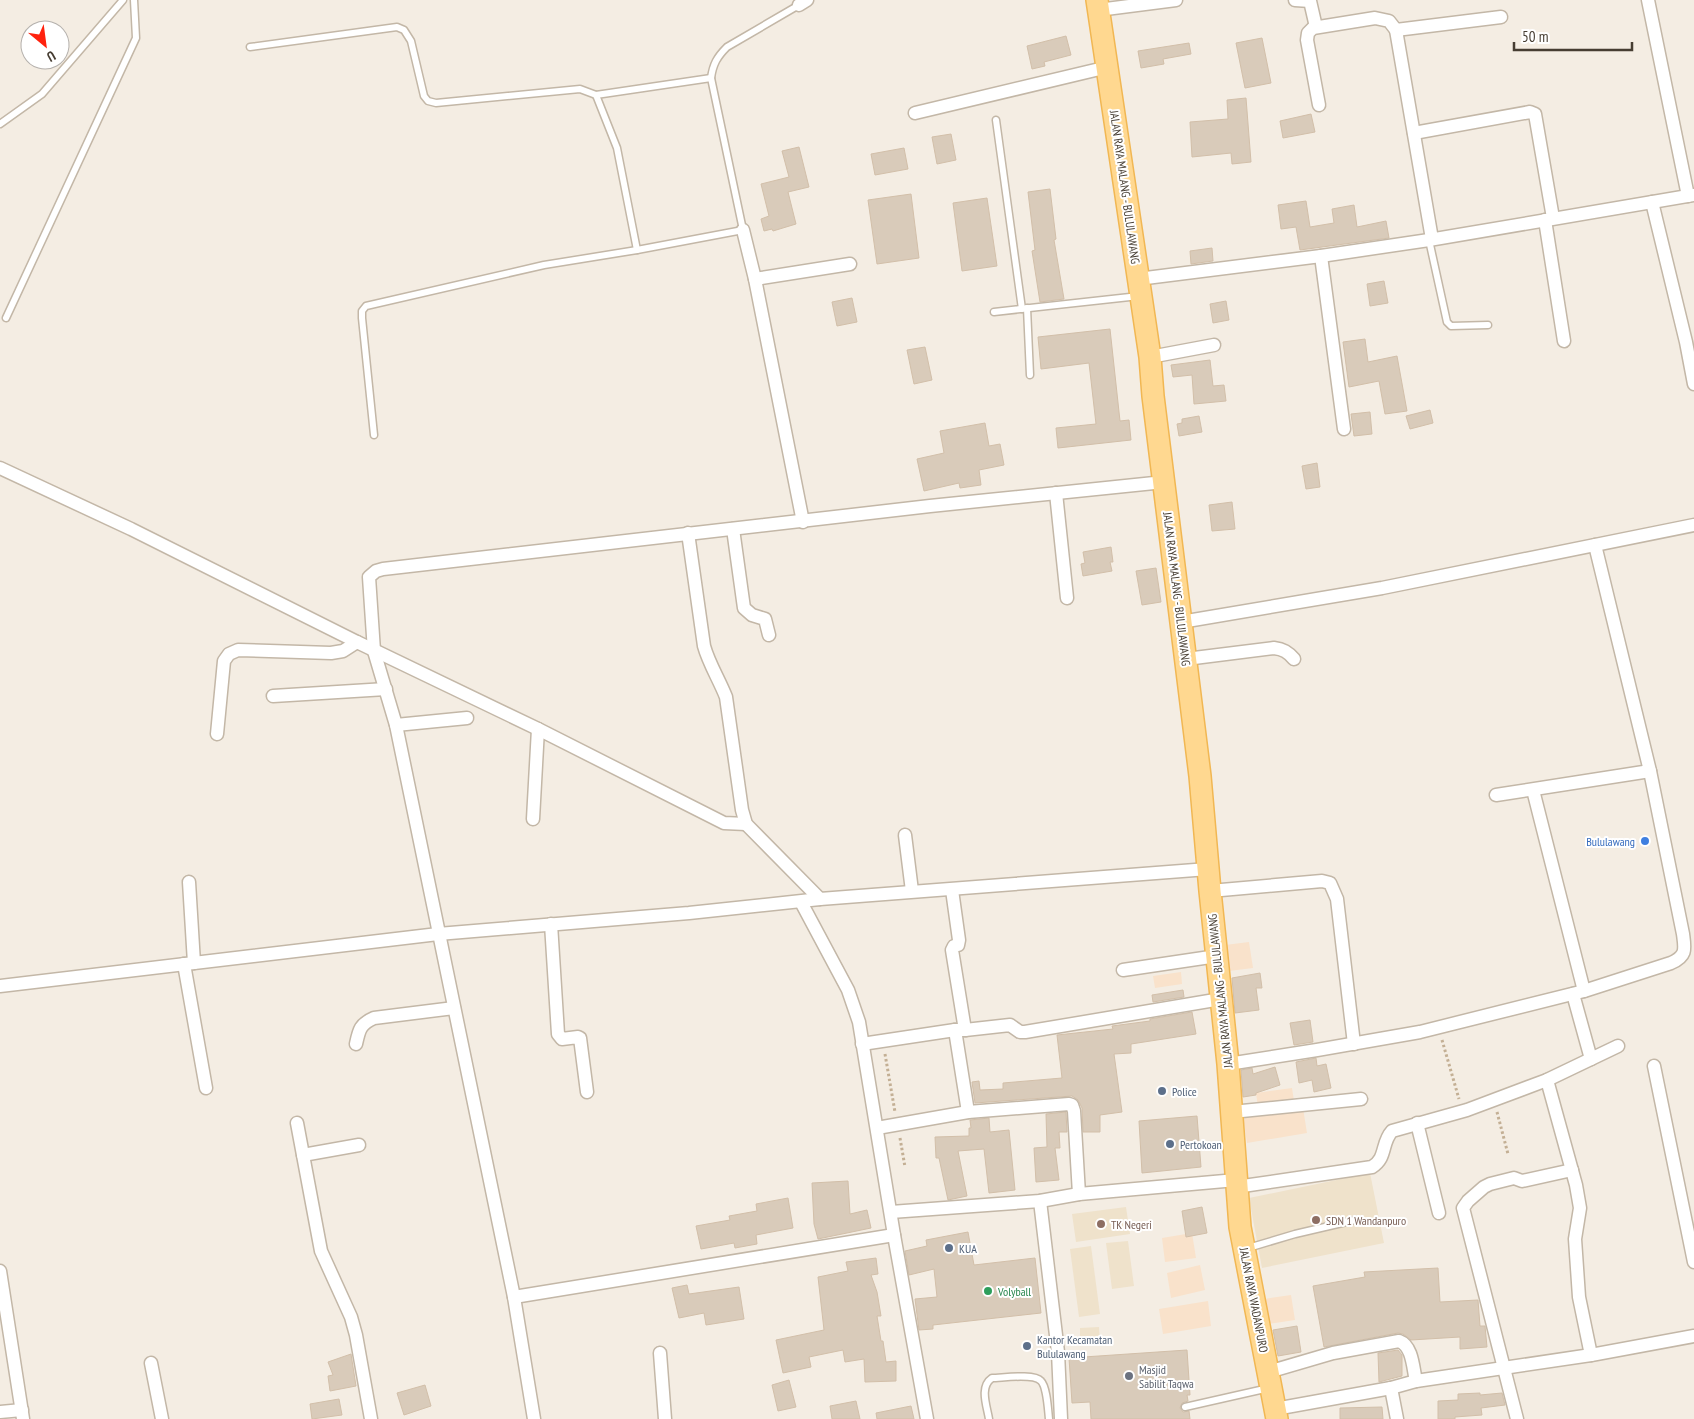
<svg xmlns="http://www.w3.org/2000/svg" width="1694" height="1419" font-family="'PT Sans Narrow',sans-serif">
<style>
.commercial{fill:#f9e2cb}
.education{fill:#efe2cb}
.building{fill:#d9cbba;stroke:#d2bfa9}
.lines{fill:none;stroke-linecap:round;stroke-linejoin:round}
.service-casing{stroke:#c3b7a7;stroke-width:9}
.minor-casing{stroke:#c3b7a7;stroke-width:15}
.primary-casing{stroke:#f1b753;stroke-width:24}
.path{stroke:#c3af94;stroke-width:3;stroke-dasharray:2.5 2.5;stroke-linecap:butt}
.service{stroke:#fff;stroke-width:6}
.minor{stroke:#fff;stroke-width:12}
.primary{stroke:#ffd890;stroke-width:21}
.shop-dot{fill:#3f7fe0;stroke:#fff;stroke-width:2}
.service-dot{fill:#5c6f8a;stroke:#fff;stroke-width:2}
.education-dot{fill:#8d6e63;stroke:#fff;stroke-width:2}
.leisure-dot{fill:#2e9e5b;stroke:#fff;stroke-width:2}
.worship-dot{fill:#6b7280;stroke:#fff;stroke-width:2}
.labels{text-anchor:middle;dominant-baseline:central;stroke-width:4;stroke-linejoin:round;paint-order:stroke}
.street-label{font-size:12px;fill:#463d32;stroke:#fff}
.shop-label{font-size:12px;fill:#366cbe;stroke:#fff;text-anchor:end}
.service-label{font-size:12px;fill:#4e5e75;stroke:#fff;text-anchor:start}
.education-label{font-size:12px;fill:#785e54;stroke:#fff;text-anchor:start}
.leisure-label{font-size:12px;fill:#27864d;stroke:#fff;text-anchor:start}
.worship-label{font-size:12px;fill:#5b616d;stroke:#fff;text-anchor:start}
</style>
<rect width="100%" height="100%" fill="#f4ede3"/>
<!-- commercial -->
<g class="commercial">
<path d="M1249 942 1253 968 1229 971 1225 945Z"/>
<path d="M1181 972 1182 984 1155 988 1153 976Z"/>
<path d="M1292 1088 1294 1101 1258 1107 1256 1093Z"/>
<path d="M1303 1108 1307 1133 1247 1143 1243 1117Z"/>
<path d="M1192 1233 1196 1258 1165 1262 1162 1238Z"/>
<path d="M1200 1265 1205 1290 1171 1298 1167 1273Z"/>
<path d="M1291 1295 1295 1320 1268 1324 1264 1299Z"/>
<path d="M1208 1301 1211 1326 1163 1334 1159 1309Z"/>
</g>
<!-- education -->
<g class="education">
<path d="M1370 1173 1384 1243 1262 1268 1249 1198Z"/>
<path d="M1126 1207 1130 1234 1076 1242 1072 1214Z"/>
<path d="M1128 1241 1134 1286 1112 1289 1106 1243Z"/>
<path d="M1091 1246 1100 1314 1079 1317 1070 1249Z"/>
<path d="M1099 1327 1100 1344 1080 1345V1328Z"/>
</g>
<!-- building -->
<g class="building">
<path d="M1066 36 1071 55 1044 62 1045 66 1032 69 1027 46Z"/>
<path d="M1262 38 1271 83 1245 88 1236 43Z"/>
<path d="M1189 43 1191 54 1163 59 1164 64 1141 68 1138 51Z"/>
<path d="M1246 98 1251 162 1232 164 1231 153 1192 157 1190 122 1228 119 1227 100Z"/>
<path d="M1311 114 1315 132 1283 138 1280 121Z"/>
<path d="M951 134 956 160 937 164 932 137Z"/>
<path d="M799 147 809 187 788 192 796 224 773 231 772 229 764 231 761 219 769 216 761 184 789 177 782 151Z"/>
<path d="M904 148 908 169 875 175 871 154Z"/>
<path d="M1050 189 1056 239 1054 240 1064 299 1040 302 1032 251 1035 250 1028 192Z"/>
<path d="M911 194 919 258 877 264 868 200Z"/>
<path d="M987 198 997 266 962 271 953 203Z"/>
<path d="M1306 201 1310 227 1334 223 1332 209 1354 205 1357 227 1386 221 1389 238 1300 250 1296 227 1281 229 1278 205Z"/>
<path d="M1212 248 1213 261 1191 264 1190 251Z"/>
<path d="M1384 281 1388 303 1370 306 1367 284Z"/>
<path d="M852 298 857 322 837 326 832 302Z"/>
<path d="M1226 301 1229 320 1213 323 1210 304Z"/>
<path d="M1110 329 1120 421 1129 420 1131 440 1058 448 1056 428 1096 424 1089 363 1041 369 1038 337Z"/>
<path d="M1365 339 1368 362 1397 356 1407 411 1385 414 1379 381 1349 387 1343 342Z"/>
<path d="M925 347 932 380 914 384 907 350Z"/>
<path d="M1210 360 1213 386 1224 385 1226 401 1194 404 1192 375 1173 377 1171 365Z"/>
<path d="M1430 410 1433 423 1410 429 1406 416Z"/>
<path d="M1370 412 1372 434 1354 436 1351 414Z"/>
<path d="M1199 416 1202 432 1179 436 1177 424 1182 423V419Z"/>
<path d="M985 423 989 446 1000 444 1004 465 979 470 981 485 960 488 959 483 924 491 917 459 944 453 940 431Z"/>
<path d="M1317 463 1320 487 1306 489 1302 466Z"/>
<path d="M1232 502 1235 529 1212 531 1209 505Z"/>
<path d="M1111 547 1113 562H1110L1112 571 1083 576 1081 564 1085 563 1083 552Z"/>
<path d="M1156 568 1161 602 1142 605 1136 571Z"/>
<path d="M1260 973 1262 988H1256L1259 1010 1235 1013 1232 978Z"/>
<path d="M1183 990 1184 997 1153 1002 1152 995Z"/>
<path d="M1192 1012 1196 1034 1131 1044V1053L1114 1054 1122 1112 1100 1115V1132H1083L1082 1108 1078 1100 1072 1096 975 1103 972 1082 979 1081 980 1090 1003 1089V1083L1062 1078 1057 1035 1113 1029 1112 1026 1150 1021V1019Z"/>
<path d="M1310 1020 1313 1042 1294 1045 1290 1023Z"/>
<path d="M1316 1058 1317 1066 1326 1064 1331 1088 1314 1092 1312 1080 1299 1083 1296 1062Z"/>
<path d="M1275 1067 1280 1085 1256 1093V1095L1243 1097 1241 1070 1252 1068 1253 1074Z"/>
<path d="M1066 1112 1067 1132H1059L1060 1148H1055L1059 1180 1036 1182 1034 1148 1047 1147 1046 1114Z"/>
<path d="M1197 1116 1201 1167 1142 1173 1139 1121Z"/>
<path d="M989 1118 990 1132 1009 1130 1015 1190 989 1193 984 1149 958 1151 967 1196 948 1200 939 1158H936L935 1137 969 1136V1128H971L970 1120Z"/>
<path d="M848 1181 850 1214 867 1210 871 1228 818 1239 814 1224 812 1183Z"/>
<path d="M788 1198 793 1228 756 1235 757 1244 735 1248 734 1243 701 1249 696 1226 730 1220 729 1216 757 1211 756 1204Z"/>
<path d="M1202 1207 1207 1233 1186 1237 1182 1211Z"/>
<path d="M968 1232 974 1265 1035 1258 1041 1313 933 1325V1329L919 1330 915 1299 937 1297 934 1269 909 1275 905 1251 927 1246 926 1240Z"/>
<path d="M876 1258 878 1274 871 1275 877 1292 881 1316H877L881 1341H883L886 1362 896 1361V1381L865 1382 864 1359 845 1362 843 1350 809 1357 811 1367 783 1373 776 1340 824 1330 818 1277 848 1271 846 1262Z"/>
<path d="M1438 1268 1440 1302 1478 1300 1480 1326H1485L1487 1347 1460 1349V1337L1411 1340 1403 1334 1398 1333 1324 1347 1313 1286 1365 1277 1364 1272Z"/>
<path d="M687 1285 689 1294 739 1287 744 1319 706 1325 704 1313 679 1318 672 1288Z"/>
<path d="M1297 1326 1301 1352 1278 1356 1273 1330Z"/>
<path d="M1187 1350 1190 1395H1187L1188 1401 1182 1403 1180 1408 1183 1412 1189 1411 1190 1419H1091L1090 1402 1072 1403 1069 1358Z"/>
<path d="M1398 1350 1402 1355V1376L1379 1382 1378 1353Z"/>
<path d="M351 1354 356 1386 330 1391 328 1376 333 1375 328 1362Z"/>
<path d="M789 1380 796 1407 778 1411 772 1385Z"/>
<path d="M425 1385 431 1406 404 1415 397 1393Z"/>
<path d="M1480 1393V1395L1502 1393 1505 1405 1481 1408 1482 1415 1455 1417V1419H1438V1401L1458 1400V1394Z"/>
<path d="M339 1399 342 1415 312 1419 310 1404Z"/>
<path d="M856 1401 860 1419H832L830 1406Z"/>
<path d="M911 1406 914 1419H877L876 1413Z"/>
<path d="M1382 1407 1383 1419H1340V1408Z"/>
</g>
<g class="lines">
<!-- service casing -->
<g class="service-casing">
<g id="service">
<path d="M250 47 397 27 404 30 411 41 424 96 428 101 436 103 580 89 596 95 711 78"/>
<path d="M596 95 617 148 637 250 743 230 711 78C713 64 717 57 727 47L799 5"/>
<path d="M996 120 1022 309"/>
<path d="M0 124 42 94 123 0"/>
<path d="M1429 240 1447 322 1451 326 1488 325"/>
<path d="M1027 308 1030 375"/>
<path d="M994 312 1139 296"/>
<path d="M6 318 136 38 134 0"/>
<path d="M374 435 362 318V311L366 306 544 265 637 250"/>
<path d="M1248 1248 1295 1234 1355 1220"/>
<path d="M1185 1407 1269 1388"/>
<path d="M989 1419C987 1406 979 1387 992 1378 1002 1378 1034 1373 1041 1381 1047 1387 1048 1410 1049 1419"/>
</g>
</g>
<!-- minor casing -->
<g class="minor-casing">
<g id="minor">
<path d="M1295 0 1310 1 1316 27"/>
<path d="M1648 0 1688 196"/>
<path d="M799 5 807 0"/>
<path d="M1098 10 1176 0"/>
<path d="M1396 30 1432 239"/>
<path d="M1319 105 1307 40 1308 33 1313 28 1375 18 1389 21 1396 30 1501 17"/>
<path d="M915 113 1108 67"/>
<path d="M1414 133 1530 112 1535 114 1553 218"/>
<path d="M1652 202 1686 342 1694 384"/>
<path d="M1545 220 1564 341"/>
<path d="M743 230 755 279 803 522"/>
<path d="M1321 256 1344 429"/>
<path d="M755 279 850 264"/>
<path d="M1138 279 1321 256 1429 240 1694 195"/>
<path d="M1150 357 1214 345"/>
<path d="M0 468 131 529 357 642"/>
<path d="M1056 493 1067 598"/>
<path d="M733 529 744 608 752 615 765 619 769 635"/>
<path d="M688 533 704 646C709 664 719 679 726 697L742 810 746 824 820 899"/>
<path d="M1181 622 1382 588 1694 525"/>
<path d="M1186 659 1274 648C1283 649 1288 652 1294 659"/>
<path d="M273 696 386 689"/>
<path d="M396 725 467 718"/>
<path d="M217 734 224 661 229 654 238 650 331 653 343 651 357 642 538 729 724 823 746 824"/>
<path d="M1533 790 1584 991"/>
<path d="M1496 795 1650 771"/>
<path d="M533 819 538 729"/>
<path d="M905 835 912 891"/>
<path d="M189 882 194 963"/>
<path d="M952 890 959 940 958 945 954 946 952 950 965 1030"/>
<path d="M1210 891 1322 881 1330 883 1337 899 1354 1044"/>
<path d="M801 902 848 990 859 1022 894 1235 927 1419"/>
<path d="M551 924 558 1034 562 1039 578 1037 580 1038 587 1092"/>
<path d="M184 964 206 1088"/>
<path d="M1123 970 1217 956"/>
<path d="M0 986 438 934 689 913 820 899 1208 869"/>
<path d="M1573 994 1591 1059"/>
<path d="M955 1030 968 1112"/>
<path d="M356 1044C359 1030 360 1024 374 1018L454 1008"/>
<path d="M862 1044 955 1030H965L1010 1025 1020 1032H1025L1221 999"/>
<path d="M1228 1064 1317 1050 1420 1032 1584 991 1671 963C1687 956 1685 949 1683 934L1650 771 1595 545"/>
<path d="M1654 1066 1694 1262"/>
<path d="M1547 1080 1576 1185 1580 1208 1575 1239 1579 1297 1591 1355"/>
<path d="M1232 1112 1361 1099"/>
<path d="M297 1123 321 1251 351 1317 356 1335 371 1419"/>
<path d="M1417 1123 1439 1213"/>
<path d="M877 1128 968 1112 1069 1104 1072 1105 1074 1111 1079 1194"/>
<path d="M303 1155 359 1145"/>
<path d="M1236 1187 1372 1167C1387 1158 1381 1143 1392 1131L1467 1110 1547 1080 1618 1046"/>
<path d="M1040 1201 1058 1352 1061 1419"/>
<path d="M891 1212 1040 1201 1079 1194 1236 1180"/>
<path d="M0 1271 23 1419"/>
<path d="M514 1297 894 1235"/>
<path d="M660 1353 665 1419"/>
<path d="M151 1363 162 1419"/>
<path d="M1268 1372 1333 1353 1399 1341C1413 1346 1413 1369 1416 1381"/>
<path d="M1391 1388 1397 1419"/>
<path d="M1275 1409 1391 1388 1416 1381 1591 1355 1694 1336"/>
<path d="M0 1412 22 1410"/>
<path d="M534 1419 514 1297 396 725 374 651 369 577 376 571 383 569 930 506 1164 482"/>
<path d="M1517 1419 1463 1208 1468 1201 1484 1187 1490 1184 1514 1178 1522 1181 1572 1170"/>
</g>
</g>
<!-- primary casing -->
<g class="primary-casing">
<path id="primary" d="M1097 0 1150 357 1153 396 1200 776 1210 891 1228 1064 1240 1227 1277 1419"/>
</g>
<!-- path -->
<g class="path">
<path d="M1442 1040 1459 1099"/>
<path d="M885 1054 895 1112"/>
<path d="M1497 1112 1508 1154"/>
<path d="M900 1138 905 1167"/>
</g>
<!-- service -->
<use href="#service" class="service"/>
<!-- minor -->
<use href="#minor" class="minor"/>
<!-- primary -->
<use href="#primary" class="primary"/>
</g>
<!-- markers -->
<circle class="shop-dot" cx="1645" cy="841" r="5"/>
<g class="service-dot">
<circle cx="1162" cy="1091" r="5"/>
<circle cx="1170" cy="1144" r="5"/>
<circle cx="949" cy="1248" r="5"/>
<circle cx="1027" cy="1346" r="5"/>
</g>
<g class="education-dot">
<circle cx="1316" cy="1220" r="5"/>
<circle cx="1101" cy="1224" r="5"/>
</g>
<circle class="leisure-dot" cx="988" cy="1291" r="5"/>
<circle class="worship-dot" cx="1129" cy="1376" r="5"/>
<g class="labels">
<!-- street labels -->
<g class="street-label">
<text transform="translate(1125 187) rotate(82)">JALAN RAYA MALANG - BULULAWANG</text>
<text transform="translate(1177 589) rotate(83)">JALAN RAYA MALANG - BULULAWANG</text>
<text transform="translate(1220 991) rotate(-96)">JALAN RAYA MALANG - BULULAWANG</text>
<text transform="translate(1254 1300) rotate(79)">JALAN RAYA WADANPURO</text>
</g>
<!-- shop labels -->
<g class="shop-label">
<text x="1635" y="841">Bululawang</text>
</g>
<!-- service labels -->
<g class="service-label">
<text x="1172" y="1091">Police</text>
<text x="1180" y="1144">Pertokoan</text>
<text x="959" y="1248">KUA</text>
<text x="1037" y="1339">Kantor Kecamatan<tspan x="1037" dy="14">Bululawang</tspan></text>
</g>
<!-- education labels -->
<g class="education-label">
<text x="1326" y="1220">SDN 1 Wandanpuro</text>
<text x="1111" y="1224">TK Negeri</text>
</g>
<!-- leisure labels -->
<g class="leisure-label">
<text x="998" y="1291">Volyball</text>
</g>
<!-- worship labels -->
<g class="worship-label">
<text x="1139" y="1369">Masjid<tspan x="1139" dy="14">Sabilit Taqwa</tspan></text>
</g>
</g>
<!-- north arrow -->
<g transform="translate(45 45) rotate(151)"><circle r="24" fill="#ffffff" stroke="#b5b1ad"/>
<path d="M0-4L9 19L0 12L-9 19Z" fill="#ff220e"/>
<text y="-8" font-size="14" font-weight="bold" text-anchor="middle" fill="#463d32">U</text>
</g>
<!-- scale -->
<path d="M1514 42v8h118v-8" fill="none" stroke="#463d32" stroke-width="2.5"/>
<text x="1522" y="42" font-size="15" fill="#463d32" stroke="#ffffff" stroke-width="4" paint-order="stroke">50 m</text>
</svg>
